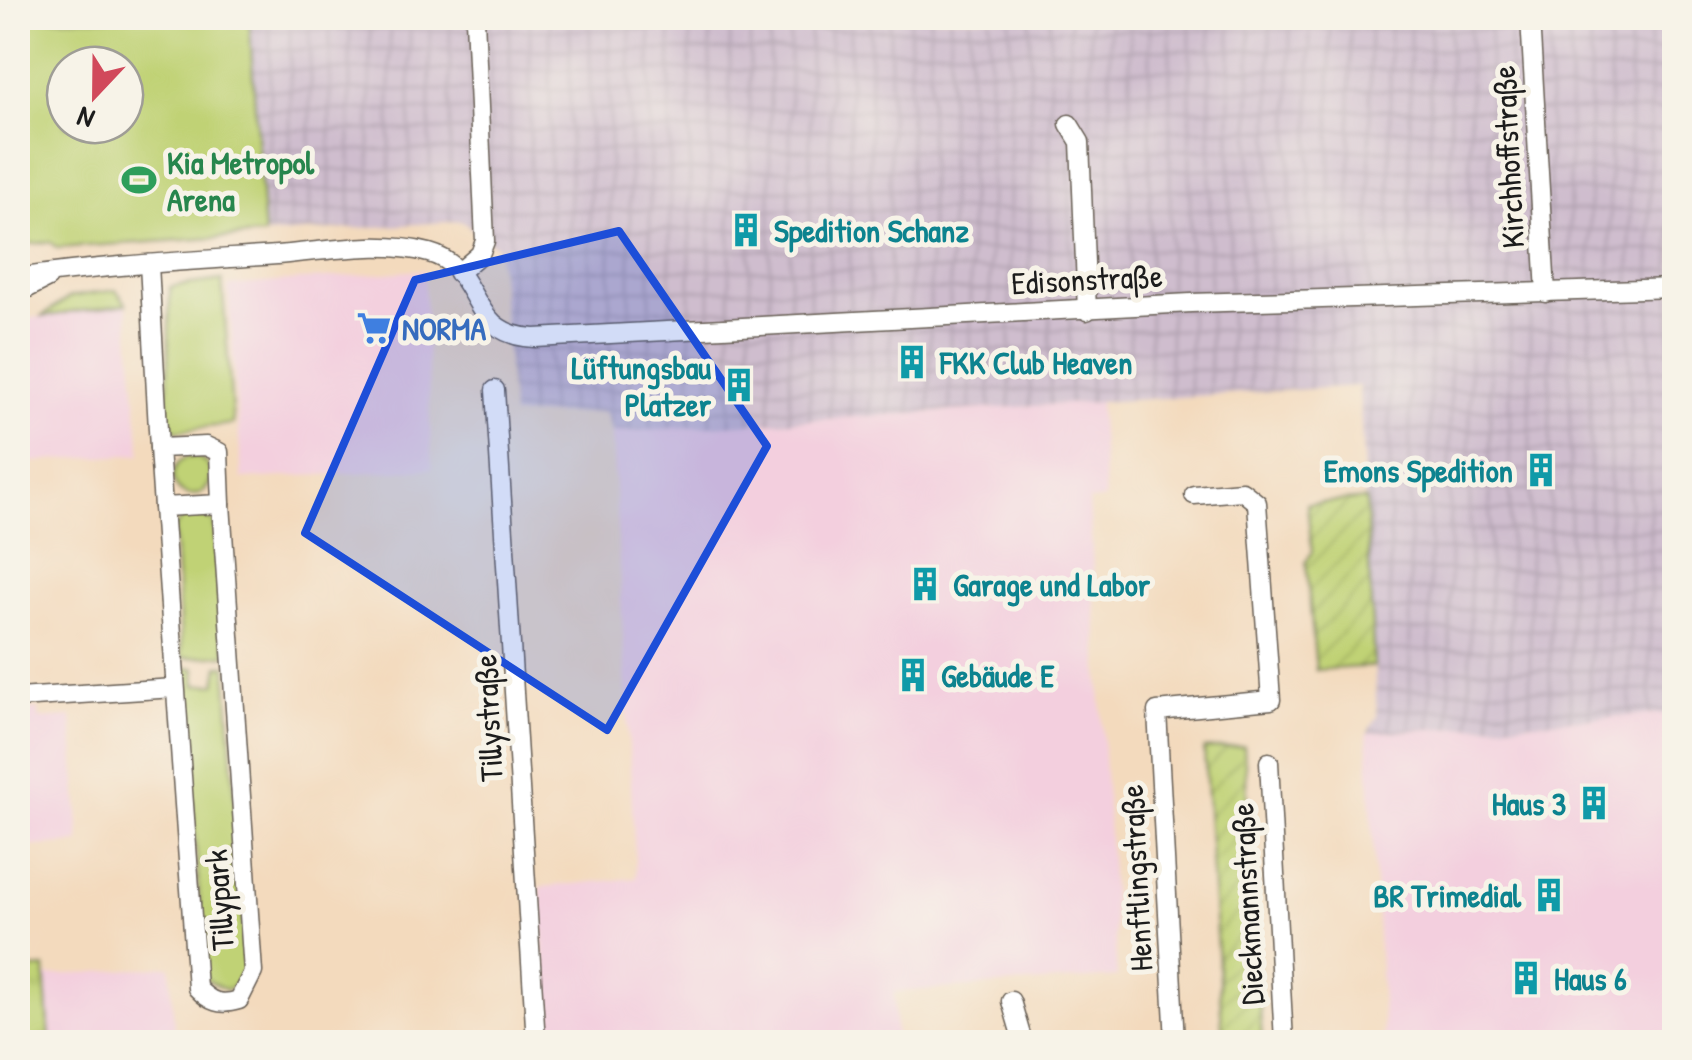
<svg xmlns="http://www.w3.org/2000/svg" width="1692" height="1060" font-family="'Patrick Hand',sans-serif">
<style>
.built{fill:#f3cfde}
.industrial{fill:url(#industrial-grid)}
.grass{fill:#c0d275;stroke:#6e7748;stroke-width:2.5;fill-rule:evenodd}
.park{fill:url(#park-tufts);stroke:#6e7748;stroke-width:2.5}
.garden{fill:url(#garden-furrows);stroke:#6e7748;stroke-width:2.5}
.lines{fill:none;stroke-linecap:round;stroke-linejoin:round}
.street-casing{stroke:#675e54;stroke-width:21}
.street{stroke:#fff;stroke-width:18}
.marked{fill:#1d4ed8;fill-opacity:0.2;stroke:#1d4ed8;stroke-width:8;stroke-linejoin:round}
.labels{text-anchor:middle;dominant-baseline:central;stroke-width:10;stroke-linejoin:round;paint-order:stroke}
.street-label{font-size:32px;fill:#1c1c1c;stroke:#f7f3e8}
.leisure-label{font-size:32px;font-weight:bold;fill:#27864d;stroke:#f7f3e8;text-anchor:start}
.culture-label{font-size:32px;font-weight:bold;fill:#0d838f;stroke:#f7f3e8;text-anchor:start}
.shop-label{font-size:32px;font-weight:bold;fill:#366cbe;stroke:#f7f3e8;text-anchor:start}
</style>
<defs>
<pattern id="industrial-grid" width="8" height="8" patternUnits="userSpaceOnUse" patternTransform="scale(2.5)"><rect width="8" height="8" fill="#cfbdce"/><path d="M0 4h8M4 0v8" fill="none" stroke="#b1a2b0"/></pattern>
<pattern id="park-tufts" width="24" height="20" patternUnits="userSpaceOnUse" patternTransform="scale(2.5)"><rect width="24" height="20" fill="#c0d275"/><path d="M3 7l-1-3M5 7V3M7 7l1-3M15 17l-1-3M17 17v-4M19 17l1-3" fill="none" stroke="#a4b465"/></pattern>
<pattern id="garden-furrows" width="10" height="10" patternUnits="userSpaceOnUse" patternTransform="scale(2.5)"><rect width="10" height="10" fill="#c0d275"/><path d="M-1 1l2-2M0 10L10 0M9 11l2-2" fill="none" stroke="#a4b465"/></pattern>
</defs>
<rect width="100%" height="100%" fill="#f7f3e8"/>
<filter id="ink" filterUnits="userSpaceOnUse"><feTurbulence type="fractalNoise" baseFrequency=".01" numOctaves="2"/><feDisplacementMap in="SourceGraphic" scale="20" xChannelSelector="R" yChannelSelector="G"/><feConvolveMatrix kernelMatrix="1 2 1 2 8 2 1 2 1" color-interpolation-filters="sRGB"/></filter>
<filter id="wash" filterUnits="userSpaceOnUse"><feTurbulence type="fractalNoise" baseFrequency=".0048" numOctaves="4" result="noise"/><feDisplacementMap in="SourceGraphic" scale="40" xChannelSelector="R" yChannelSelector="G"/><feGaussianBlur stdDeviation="2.25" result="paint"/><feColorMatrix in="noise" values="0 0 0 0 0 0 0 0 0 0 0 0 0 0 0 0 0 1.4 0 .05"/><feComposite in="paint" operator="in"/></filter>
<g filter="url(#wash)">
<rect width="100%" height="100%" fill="#f3dabd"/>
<!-- built -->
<g class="built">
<path d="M424 270 432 469 242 479 228 286Z"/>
<path d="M127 304 141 454 18 463V320Z"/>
<path d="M1099 402 1105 499 1089 501 1117 977 894 992 896 1042H549L540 887 636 878 612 432Z"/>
<path d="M38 709 39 719 72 717 80 843 18 847V711Z"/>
<path d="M1674 713V1042H1384L1367 733Z"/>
<path d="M170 966 175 1042H50L46 976Z"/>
</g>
<!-- industrial -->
<path class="industrial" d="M249 18H1674V713L1367 733 1377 717 1359 386 612 432 605 412 512 416 498 248 461 221 264 235Z"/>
<!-- grass -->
<g class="grass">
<path d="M18 18H249L264 235 57 248 50 242 18 245ZM125 65V125H65V65Z"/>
<path d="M222 280 233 424 174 431 167 411 170 287Z"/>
<path d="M116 290 127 304 41 317 70 297Z"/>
<circle cx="192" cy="476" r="19"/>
<path d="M194 513 214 521 226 655 182 658 174 528 183 516Z"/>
<path d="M226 665 246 970 241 982 226 990 205 979 183 668H195L196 685 216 684 219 666Z"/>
</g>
<!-- park -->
<path class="park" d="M45 968 50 1042H18V970Z"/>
<!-- garden -->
<g class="garden">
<path d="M1366 499 1374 666 1316 670 1306 562 1312 552 1307 504Z"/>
<path d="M1244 746 1262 1042H1223L1204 749Z"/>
</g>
</g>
<g filter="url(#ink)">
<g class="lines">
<!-- street casing -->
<g class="street-casing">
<g id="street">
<path d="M1530 18 1546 293"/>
<path d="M1069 124 1080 142 1087 311"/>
<path d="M149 264 159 448"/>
<path d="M458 273 480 254 485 241 475 18"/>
<path d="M18 278C103 265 190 261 277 255 325 251 381 240 429 253 483 267 465 336 535 338L1191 303 1674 288"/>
<path d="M18 293 48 278"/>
<path d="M495 390 536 1042"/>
<path d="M206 446 219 452 221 504 163 507 159 448Z"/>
<path d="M163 507 197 988C210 1002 220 1006 239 1000L253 972 221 504"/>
<path d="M18 698 175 688"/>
<path d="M1269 762 1284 1042"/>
<path d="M1011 1001 1023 1042"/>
<path d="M1175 1042 1157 711 1271 700 1257 503 1242 491 1194 495"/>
</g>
</g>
<!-- street -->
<use href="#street" class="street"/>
</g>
</g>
<!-- marked area -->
<path class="marked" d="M619 231 767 446 607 730 305 533 415 280Z"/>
<!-- icons -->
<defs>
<g id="stadium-bare" transform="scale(2.7)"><path d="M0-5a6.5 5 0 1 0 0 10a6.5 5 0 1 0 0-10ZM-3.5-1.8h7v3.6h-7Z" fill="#2e9e5b" stroke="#f7f3e8" stroke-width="2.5" paint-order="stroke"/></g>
<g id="building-bare" transform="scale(2.7)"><path d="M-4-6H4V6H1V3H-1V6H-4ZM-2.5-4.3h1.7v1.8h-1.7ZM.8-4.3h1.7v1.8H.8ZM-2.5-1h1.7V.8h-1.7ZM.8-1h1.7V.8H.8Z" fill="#0f9aa8" stroke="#f7f3e8" stroke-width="2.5" paint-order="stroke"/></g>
<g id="supermarket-bare" transform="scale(2.7)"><path d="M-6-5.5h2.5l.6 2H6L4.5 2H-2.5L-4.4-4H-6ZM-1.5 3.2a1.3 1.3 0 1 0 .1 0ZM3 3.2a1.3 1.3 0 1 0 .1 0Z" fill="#3f7fe0" stroke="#f7f3e8" stroke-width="2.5" paint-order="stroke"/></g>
</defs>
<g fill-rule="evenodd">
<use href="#stadium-bare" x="139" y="180"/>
<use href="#building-bare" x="746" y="230"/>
<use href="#supermarket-bare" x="374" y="328"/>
<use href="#building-bare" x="912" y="362"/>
<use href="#building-bare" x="739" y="385"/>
<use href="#building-bare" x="1541" y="470"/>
<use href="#building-bare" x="925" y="584"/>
<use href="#building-bare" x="913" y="675"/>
<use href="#building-bare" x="1594" y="803"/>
<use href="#building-bare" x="1549" y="895"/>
<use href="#building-bare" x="1526" y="978"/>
</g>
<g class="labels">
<!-- street labels -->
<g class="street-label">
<text transform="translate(1508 157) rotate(-93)">Kirchhoffstraße</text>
<text transform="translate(1087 279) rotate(-3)">Edisonstraße</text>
<text transform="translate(488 718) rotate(-93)">Tillystraße</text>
<text transform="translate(1136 878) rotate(-93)">Henftlingstraße</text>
<text transform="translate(219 900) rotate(-94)">Tillypark</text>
<text transform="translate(1247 904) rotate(-93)">Dieckmannstraße</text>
</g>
<!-- leisure labels -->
<g class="leisure-label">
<text x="167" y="162">Kia Metropol<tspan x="167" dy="37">Arena</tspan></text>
</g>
<!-- culture labels -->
<g class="culture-label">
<text x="774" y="230">Spedition Schanz</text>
<text x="940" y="362">FKK Club Heaven</text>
<text x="711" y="367" text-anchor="end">Lüftungsbau<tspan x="711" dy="37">Platzer</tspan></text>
<text x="1513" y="470" text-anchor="end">Emons Spedition</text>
<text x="953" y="584">Garage und Labor</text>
<text x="941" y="675">Gebäude E</text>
<text x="1566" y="803" text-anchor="end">Haus 3</text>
<text x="1521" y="895" text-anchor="end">BR Trimedial</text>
<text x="1554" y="978">Haus 6</text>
</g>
<!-- shop labels -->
<g class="shop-label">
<text x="402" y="328">NORMA</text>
</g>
</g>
<!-- margin -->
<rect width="1692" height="1060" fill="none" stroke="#f7f3e8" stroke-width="60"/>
<!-- north arrow -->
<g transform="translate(95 95) rotate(202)"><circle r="48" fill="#f7f3e8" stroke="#9f9d96" stroke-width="2.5"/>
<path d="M0-8L18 38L0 25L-18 38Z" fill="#d1495b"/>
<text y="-15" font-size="28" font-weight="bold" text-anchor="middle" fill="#1c1c1c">N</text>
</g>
</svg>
